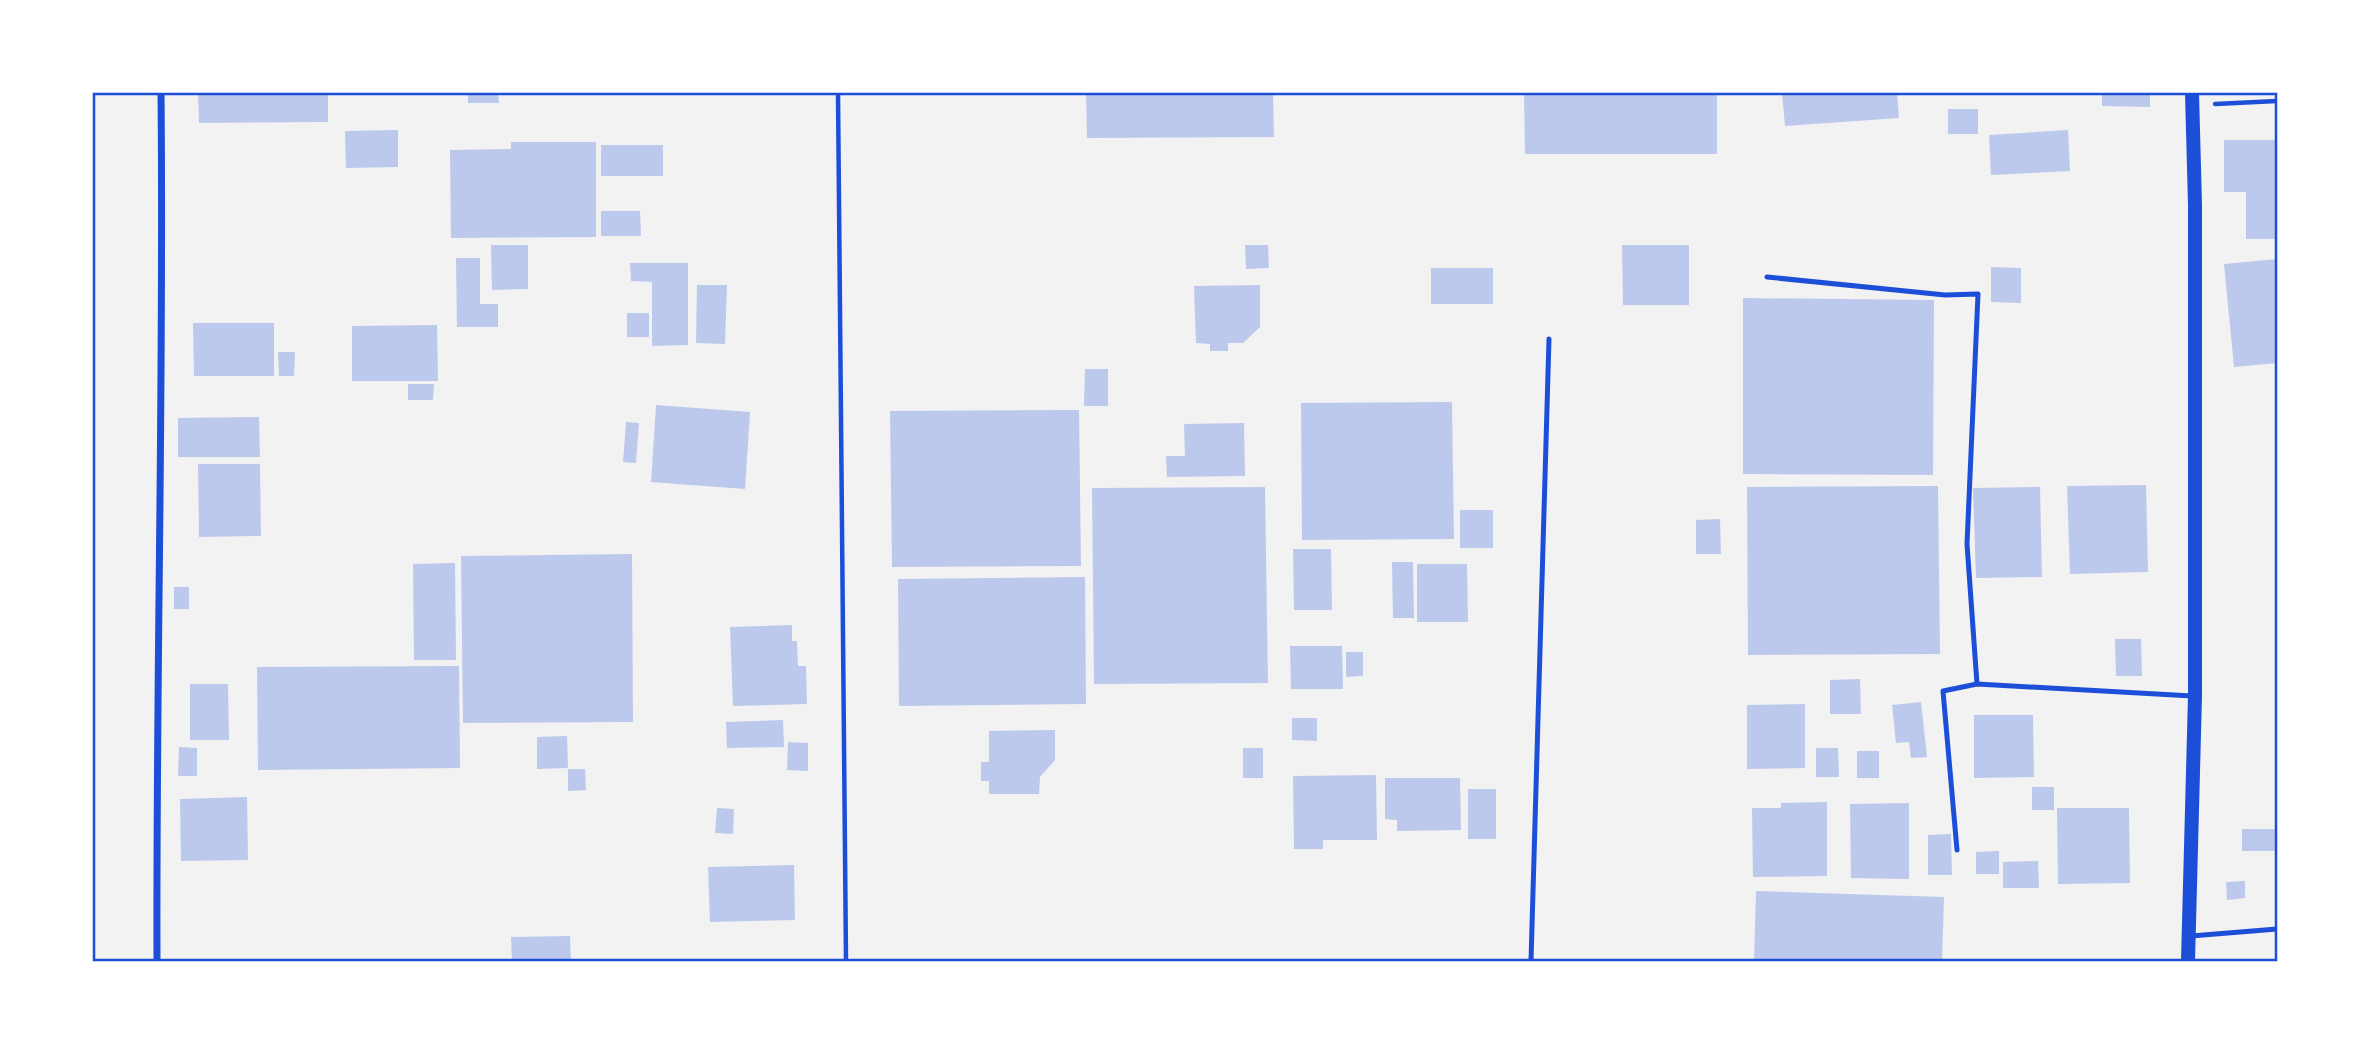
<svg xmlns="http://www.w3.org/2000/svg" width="2370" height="1054" font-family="Barlow,sans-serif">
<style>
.building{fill:#bdc9ec}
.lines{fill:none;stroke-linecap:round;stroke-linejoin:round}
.path{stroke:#1d4ed8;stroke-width:4.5}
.service{stroke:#1d4ed8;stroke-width:5}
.minor{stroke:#1d4ed8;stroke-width:7}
.secondary{stroke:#1d4ed8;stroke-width:14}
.neatline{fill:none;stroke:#1d4ed8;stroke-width:2.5}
</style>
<rect width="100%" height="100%" fill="#f2f2f2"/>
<!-- building -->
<g class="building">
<path d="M198 93H328V122L199 123Z"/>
<path d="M468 93H498L499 103H468Z"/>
<path d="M1086 93H1273L1274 137 1087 138Z"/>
<path d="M1524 93H1717V154H1525Z"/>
<path d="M1782 93H1897L1899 118 1785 126Z"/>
<path d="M2102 93H2150V107L2102 106Z"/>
<rect x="1948" y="109" width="30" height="25"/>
<path d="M398 130V167L346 168 345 131Z"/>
<path d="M2068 130 2070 171 1991 175 1989 135Z"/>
<path d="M2224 140H2277V239H2246V192H2224Z"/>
<path d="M511 142H596V237L451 238 450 150 511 149Z"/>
<rect x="601" y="145" width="62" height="31"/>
<path d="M601 211H640L641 236H601Z"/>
<path d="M491 245H528V289L492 290Z"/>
<path d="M1245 245H1268L1269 268 1246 269Z"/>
<path d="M1622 245H1689V305H1623Z"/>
<path d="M456 258H480V304H498V327H457Z"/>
<path d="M2277 259V363L2234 367 2224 264Z"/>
<path d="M630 263H688V345L652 346V282L631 281Z"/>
<path d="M1991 267 2021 268V303L1991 302Z"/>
<rect x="1431" y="268" width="62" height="36"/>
<path d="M697 285H727L725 344 696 343Z"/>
<path d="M1260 285V327L1243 343H1228V351H1210V344L1196 343 1194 286Z"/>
<path d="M1743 298 1934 300 1933 475 1743 474Z"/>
<rect x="627" y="313" width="22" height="24"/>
<path d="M193 323H274V376H194Z"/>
<path d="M437 325 438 381H352V326Z"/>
<path d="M278 352H295L294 376H279Z"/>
<path d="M1085 369H1108V406H1084Z"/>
<path d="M408 384H434L433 400H408Z"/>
<path d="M1452 402 1454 539 1302 540 1301 403Z"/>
<path d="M656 405 750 412 745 489 651 482Z"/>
<path d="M1079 410 1081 566 892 567 890 411Z"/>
<path d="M259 417 260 457H178V418Z"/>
<path d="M626 422 639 423 636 463 623 462Z"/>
<path d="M1244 423 1245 476 1167 477 1166 456H1185L1184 424Z"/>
<path d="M198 464H260L261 536 199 537Z"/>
<path d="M2146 485 2148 572 2070 574 2067 486Z"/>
<path d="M1938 486 1940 654 1748 655 1747 487Z"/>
<path d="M1265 487 1268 683 1094 684 1092 488Z"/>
<path d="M2040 487 2042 577 1976 578 1973 488Z"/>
<rect x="1460" y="510" width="33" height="38"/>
<path d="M1720 519 1721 554H1696V520Z"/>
<path d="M1293 549H1331L1332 610H1294Z"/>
<path d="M632 554 633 722 463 723 461 556Z"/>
<path d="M1392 562H1413L1414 618H1393Z"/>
<path d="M455 563 456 660H414L413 564Z"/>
<path d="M1417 564H1467L1468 622H1417Z"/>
<path d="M1085 577 1086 704 899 706 898 579Z"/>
<rect x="174" y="587" width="15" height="22"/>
<path d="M792 625V641H797L798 666H806L807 704 733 706 730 627Z"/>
<path d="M2115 639H2141L2142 676H2116Z"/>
<path d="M1290 646H1342L1343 689H1291Z"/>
<path d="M1346 652H1363V676L1346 677Z"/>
<path d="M459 666 460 768 258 770 257 667Z"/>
<path d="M1860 679 1861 714H1830V680Z"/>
<path d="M190 684H228L229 740H190Z"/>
<path d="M1921 702 1927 757 1911 758 1909 742 1896 743 1892 705Z"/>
<path d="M1805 704V768L1747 769V705Z"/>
<path d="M1974 715H2033L2034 777 1974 778Z"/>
<path d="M1292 718H1317V741L1292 740Z"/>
<path d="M783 720 784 747 727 748 726 722Z"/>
<path d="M1055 730V760L1040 777 1039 794H989V781H981V762H989V731Z"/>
<path d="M567 736 568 768 537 769V737Z"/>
<path d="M788 742 808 743V771L787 770Z"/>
<path d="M179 747 197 748V776H178Z"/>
<rect x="1243" y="748" width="20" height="30"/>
<path d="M1816 748H1838L1839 777H1816Z"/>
<rect x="1857" y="751" width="22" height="27"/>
<path d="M568 769H585L586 790 568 791Z"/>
<path d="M1376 775 1377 840H1323V849H1294L1293 776Z"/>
<path d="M1385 778H1460L1461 830 1397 831V820L1385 819Z"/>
<rect x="2032" y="787" width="22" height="23"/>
<rect x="1468" y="789" width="28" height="50"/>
<path d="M247 797 248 860 181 861 180 799Z"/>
<path d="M1827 802V876L1753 877 1752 808H1781V803Z"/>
<path d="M1909 803V879L1851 878 1850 804Z"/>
<path d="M717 808 734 809 733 834 715 833Z"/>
<path d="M2057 808H2129L2130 883 2058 884Z"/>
<rect x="2242" y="829" width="35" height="22"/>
<path d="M1951 834 1952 875H1928V835Z"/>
<path d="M1999 851V874H1976V852Z"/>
<path d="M2038 861 2039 888H2003V862Z"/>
<path d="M794 865 795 920 710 922 708 867Z"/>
<path d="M2245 881V898L2227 900 2226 882Z"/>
<path d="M1756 891 1944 897 1942 961H1754Z"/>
<path d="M570 936 571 961H512L511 937Z"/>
</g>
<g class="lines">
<!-- path -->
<g class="path">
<path d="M838 93 846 961"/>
<path d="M2215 104 2277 101"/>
</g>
<!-- service -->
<g class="service">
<path d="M1767 277 1945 295 1978 294 1967 544 1977 684"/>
<path d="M1957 850 1943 691 1977 684 2192 696"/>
<path d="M2191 936 2277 929"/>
<path d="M1531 961 1549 339"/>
</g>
<!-- minor -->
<path class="minor" d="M157 961C156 672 164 382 161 93"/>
<!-- secondary -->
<path class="secondary" d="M2188 961 2195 696V205L2192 93"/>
</g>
<!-- border -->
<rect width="2370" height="1054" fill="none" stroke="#ffffff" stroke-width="189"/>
<rect x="94" y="94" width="2182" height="866" class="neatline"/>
</svg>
